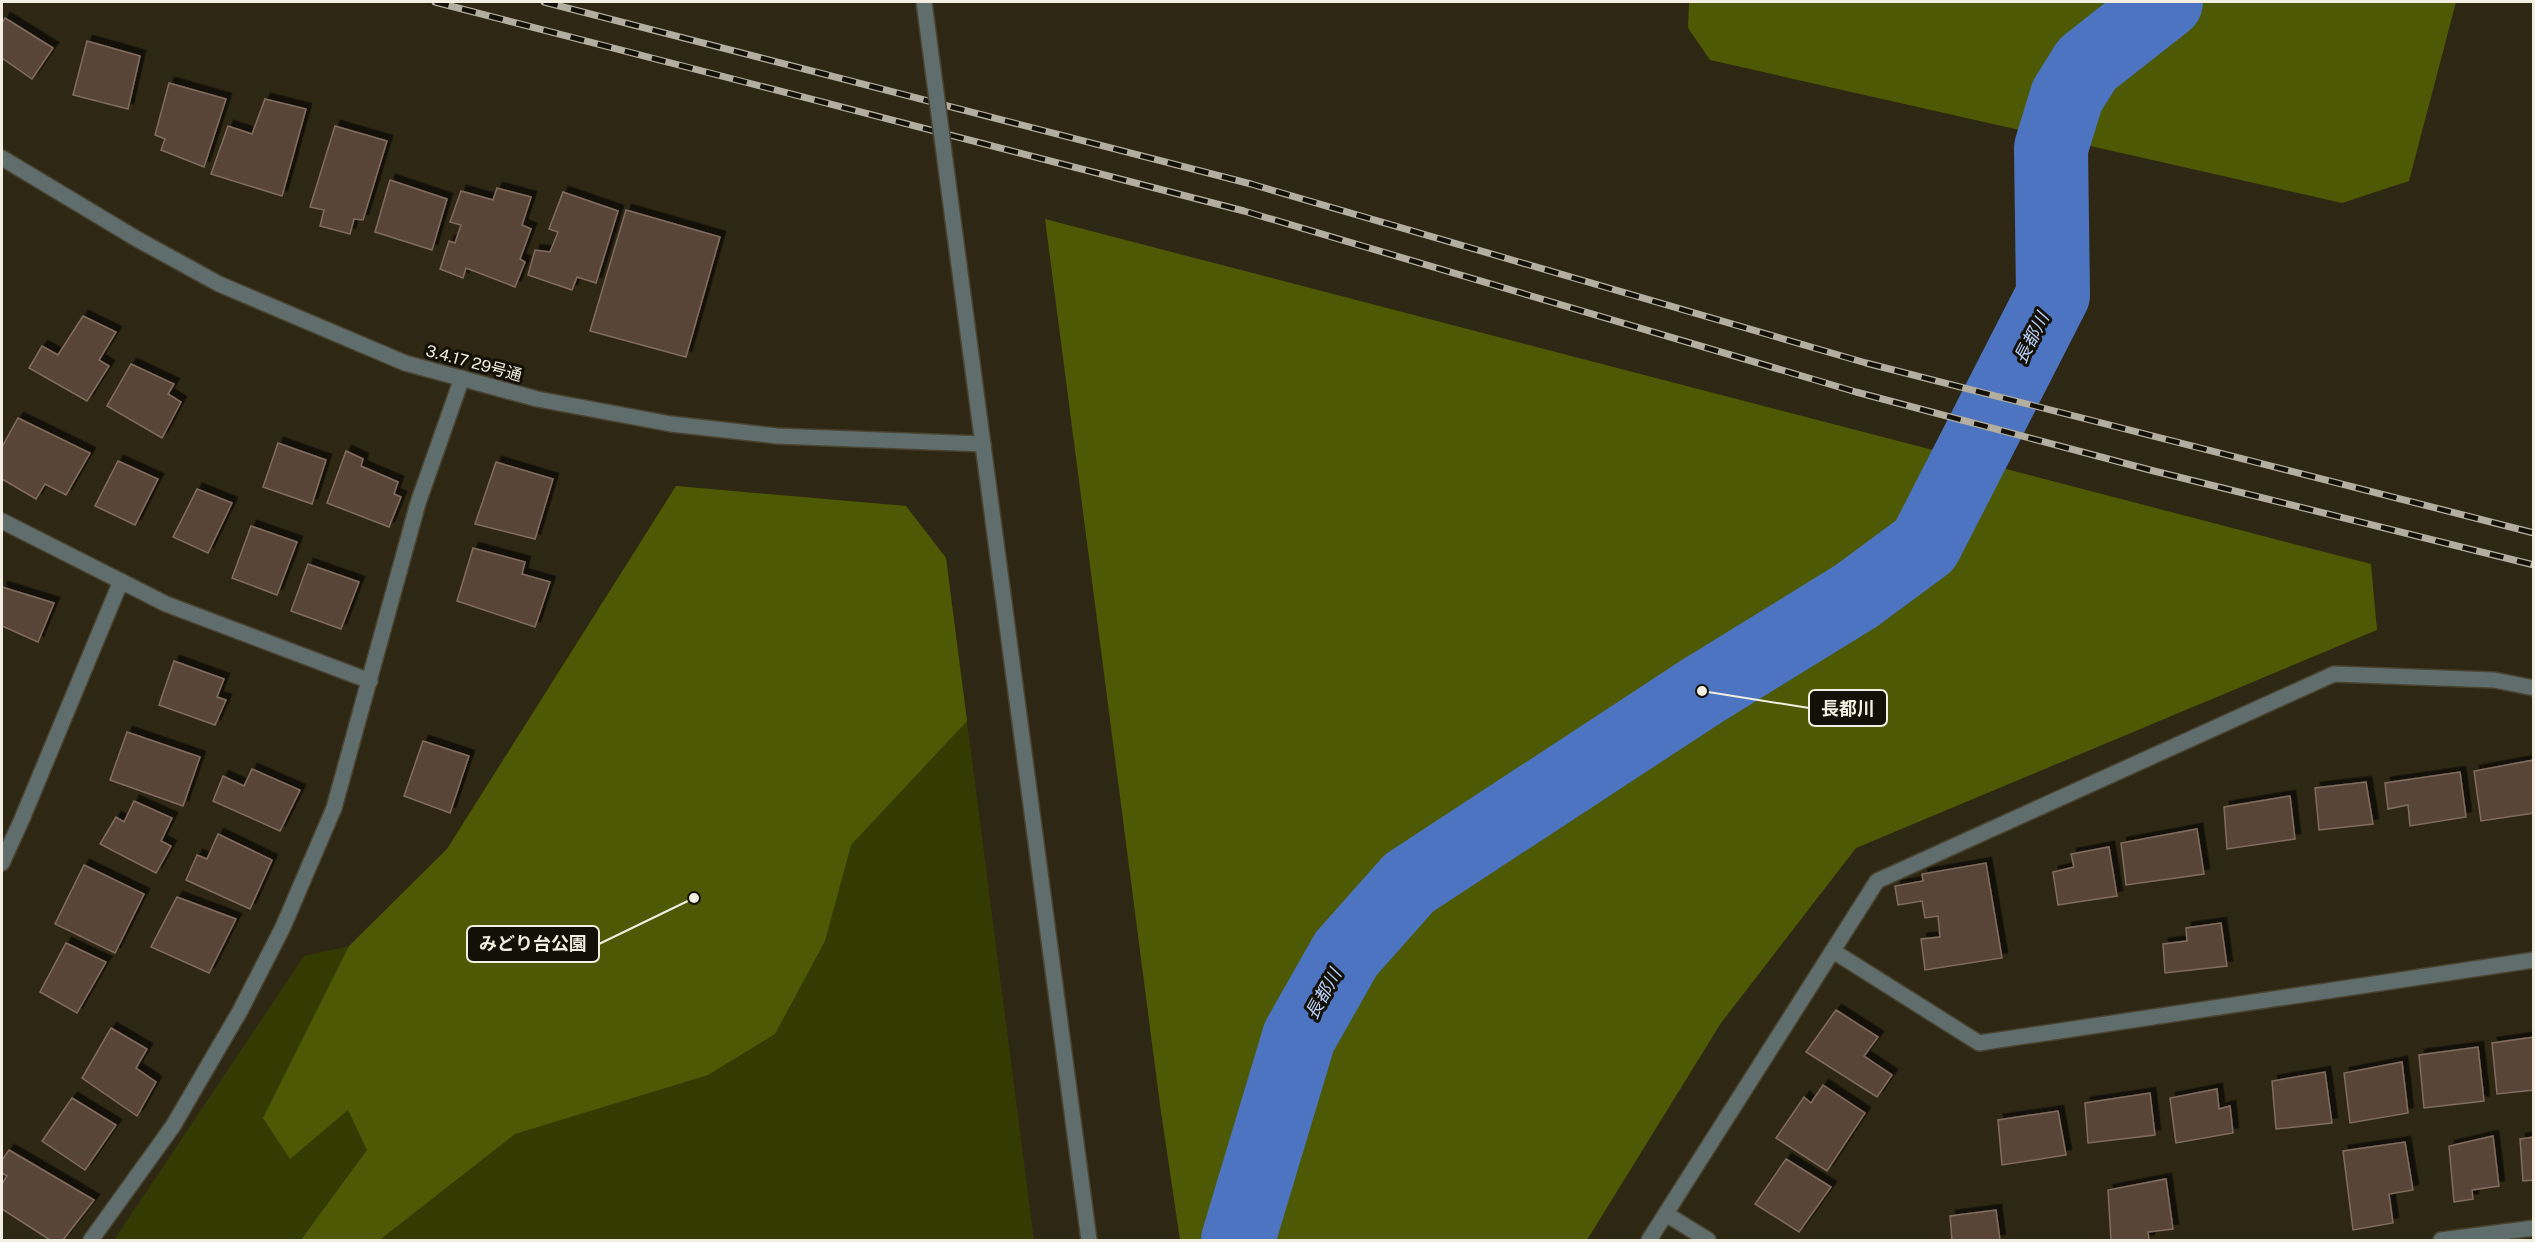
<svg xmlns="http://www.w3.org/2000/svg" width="2535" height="1242" font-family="'Public Sans','Noto Sans JP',sans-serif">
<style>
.green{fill:#333b03}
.forest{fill:#4d5904}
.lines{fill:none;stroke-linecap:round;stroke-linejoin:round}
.river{stroke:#4d74c0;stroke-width:74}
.building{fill:#584538;stroke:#826c5e;stroke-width:1.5;filter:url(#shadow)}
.minor-casing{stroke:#494330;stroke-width:18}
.minor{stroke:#606d6d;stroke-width:15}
.rail-casing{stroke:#b3ae9f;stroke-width:7}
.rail{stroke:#131008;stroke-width:4.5;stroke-dasharray:14;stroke-linecap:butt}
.minor-bridge-casing{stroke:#494330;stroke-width:18;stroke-linecap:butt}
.minor-bridge{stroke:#606d6d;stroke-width:15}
.labels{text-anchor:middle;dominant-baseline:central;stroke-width:6;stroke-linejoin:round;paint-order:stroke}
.street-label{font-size:16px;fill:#f2eee1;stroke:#131008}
.water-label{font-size:18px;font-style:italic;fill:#bbd1fa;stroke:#131008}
.leader{fill:none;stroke:#f2eee1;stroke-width:2}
.callout-dot{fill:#f2eee1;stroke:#131008;stroke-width:2}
.callout{fill:#131008;stroke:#f2eee1;stroke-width:2}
.callout-label{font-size:18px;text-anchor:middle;font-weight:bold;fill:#f2eee1}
</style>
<defs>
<filter id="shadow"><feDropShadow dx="5.5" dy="-5.5" stdDeviation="0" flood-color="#0009"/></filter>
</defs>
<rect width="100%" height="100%" fill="#2e2713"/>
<!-- green -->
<path class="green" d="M676 486 906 506 946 558 1034 1240H114L304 956 350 946 447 849Z"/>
<!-- forest -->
<g class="forest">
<path d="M1689 2H2456L2409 181 2342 203 1710 60 1688 28Z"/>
<path d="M1045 219 2371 564 2377 630 1856 848 1721 1023 1587 1240H1180L1160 1105Z"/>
<path d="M676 486 906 506 946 558 967 721 851 845 825 941 775 1034 708 1075 515 1134 382 1238V1240H301L367 1150 348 1110 290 1159 263 1118 349 946 447 849Z"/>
</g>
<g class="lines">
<!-- river -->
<path class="river" d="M1238 1240 1299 1037 1346 954 1409 883 1702 691 1856 596 1925 545 2053 295 2051 148 2067 96 2087 64 2166 2"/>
</g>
<!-- building -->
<g class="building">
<path d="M5 18 53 48 32 79 2 58V23Z"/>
<path d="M87 41 140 56 128 109 73 95Z"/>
<path d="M169 83 226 99 204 167 161 150 165 139 155 135Z"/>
<path d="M265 99 306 109 282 196 211 174 228 126 252 134Z"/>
<path d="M335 126 387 141 363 220 354 219 350 234 320 226 324 210 310 207Z"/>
<path d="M390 180 447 199 432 250 375 232Z"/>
<path d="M497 188 531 197 522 225 531 229 520 259 525 262 515 287 466 268 463 278 440 269 449 241 455 243 461 225 450 222 461 191 493 200Z"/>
<path d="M563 192 618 211 596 283 577 277 572 290 528 275 535 250 550 252 558 232 549 229Z"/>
<path d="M626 210 720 237 686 357 590 331Z"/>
<path d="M83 316 116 332 99 360 109 366 87 401 29 368 42 346 58 355Z"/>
<path d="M131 364 174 384 168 394 181 402 162 438 107 406Z"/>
<path d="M18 418 90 453 66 495 45 484 36 499 2 479V447Z"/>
<path d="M278 443 326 460 312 504 263 487Z"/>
<path d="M346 451 363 459 361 466 398 482 394 494 401 497 389 527 327 503Z"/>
<path d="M118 461 158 479 135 525 95 506Z"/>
<path d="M496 462 553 479 535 539 475 524Z"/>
<path d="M197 489 232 503 208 553 173 537Z"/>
<path d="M251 526 297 542 277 595 232 578Z"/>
<path d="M473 548 525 562 522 574 550 582 535 627 457 601Z"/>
<path d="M308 564 359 582 341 629 291 611Z"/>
<path d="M2 587 54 603 38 642 2 626Z"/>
<path d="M174 661 224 679 217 697 226 700 215 725 159 705Z"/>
<path d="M127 732 200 757 183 806 110 780Z"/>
<path d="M423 741 469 756 450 813 404 796Z"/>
<path d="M2534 760V813L2481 821 2474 771Z"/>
<path d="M252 769 300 790 280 831 213 801 223 776 244 786Z"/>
<path d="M2460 772 2466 817 2410 826 2408 805 2388 809 2385 783Z"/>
<path d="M2366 782 2373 824 2319 830 2315 788Z"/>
<path d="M2290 796 2295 839 2227 849 2224 807Z"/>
<path d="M134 801 172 818 161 841 171 846 156 873 100 844 116 817 124 822Z"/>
<path d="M2197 829 2204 874 2126 885 2121 843Z"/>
<path d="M218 834 272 860 250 909 186 880 197 855 207 859Z"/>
<path d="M2109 847 2117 896 2058 905 2053 872 2074 867 2071 854Z"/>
<path d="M1986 863 2002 958 1925 970 1921 939 1940 937 1938 916 1925 918 1922 901 1898 905 1895 886 1923 881 1922 874Z"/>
<path d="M84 865 144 894 115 953 55 924Z"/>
<path d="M177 897 236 919 209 973 151 947Z"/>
<path d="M2221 923 2227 966 2165 973 2163 944 2187 941 2186 928Z"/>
<path d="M66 943 106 962 77 1013 40 992Z"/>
<path d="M1836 1010 1878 1037 1864 1056 1892 1075 1877 1097 1806 1052Z"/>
<path d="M111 1028 147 1049 136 1068 156 1082 137 1116 82 1078Z"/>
<path d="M2534 1037V1090L2497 1094 2492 1043Z"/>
<path d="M2478 1047 2484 1101 2424 1108 2419 1055Z"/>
<path d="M2402 1062 2408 1113 2350 1123 2344 1073Z"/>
<path d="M2325 1072 2332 1123 2276 1129 2272 1081Z"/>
<path d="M1823 1085 1865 1113 1827 1171 1776 1138 1804 1097 1811 1103Z"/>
<path d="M2217 1089 2219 1109 2230 1106 2233 1133 2176 1143 2170 1098Z"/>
<path d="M2150 1093 2155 1135 2088 1143 2085 1103Z"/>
<path d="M72 1098 116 1125 85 1170 42 1141Z"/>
<path d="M2058 1111 2066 1155 2002 1165 1998 1120Z"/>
<path d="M2493 1136 2499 1186 2472 1190 2473 1199 2454 1202 2449 1146Z"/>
<path d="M2534 1137V1180L2523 1181 2520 1139Z"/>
<path d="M2405 1142 2413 1190 2389 1194 2393 1223 2353 1230 2343 1151Z"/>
<path d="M9 1150 94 1200 63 1240H50L2 1209V1184L7 1176 2 1173V1160Z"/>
<path d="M1786 1159 1831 1187 1799 1232 1755 1204Z"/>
<path d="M2166 1179 2173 1229 2148 1232 2149 1240H2111L2108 1190Z"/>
<path d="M1996 1210 2000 1240H1952L1950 1216Z"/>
</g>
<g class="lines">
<!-- minor casing -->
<g class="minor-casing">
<g id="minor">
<path d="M2 158 137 239 219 284 405 363 537 399 671 424 777 436 983 444"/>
<path d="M959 265 1089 1240"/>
<path d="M2 521 166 604 370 681"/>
<path d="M2 863 22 819 121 581"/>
<path d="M1833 951 1979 1043 2534 960"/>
<path d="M1666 1214 1708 1240"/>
<path d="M91 1240 173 1126 240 1011 283 927 334 808 418 503 462 378"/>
<path d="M1649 1240 1877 881 2334 674 2494 680 2534 688"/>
<path d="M2441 1240 2534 1228"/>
</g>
</g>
<!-- minor -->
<use href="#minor" class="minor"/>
<!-- rail casing -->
<g class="rail-casing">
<g id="rail">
<path d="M435 2 1244 211 1856 392 2150 470 2534 565"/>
<path d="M544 2 1251 184 1866 363 2534 533"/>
</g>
</g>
<!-- rail -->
<use href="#rail" class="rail"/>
<!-- minor-bridge casing -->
<g class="minor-bridge-casing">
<path id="minor-bridge" d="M924 2 959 265"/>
</g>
<!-- minor-bridge -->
<use href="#minor-bridge" class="minor-bridge"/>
</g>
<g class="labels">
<!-- street labels -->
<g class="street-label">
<text transform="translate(474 363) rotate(15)">3.4.17 29号通</text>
</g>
<!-- water labels -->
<g class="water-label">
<text transform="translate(2031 338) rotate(-63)">長都川</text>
<text transform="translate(1323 994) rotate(-61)">長都川</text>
</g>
</g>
<!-- callouts -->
<path class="leader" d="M1702 691L1809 708M694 898L599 944"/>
<g class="callout-dot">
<circle cx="1702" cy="691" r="6"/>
<circle cx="694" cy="898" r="6"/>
</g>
<g class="callout">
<rect x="1809" y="690" width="78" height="36" rx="6"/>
<rect x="467" y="926" width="132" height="36" rx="6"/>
</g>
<g class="callout-label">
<text x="1848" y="715">長都川</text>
<text x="533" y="950">みどり台公園</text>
</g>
<!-- border -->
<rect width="2535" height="1242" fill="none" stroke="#f2eee1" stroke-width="6"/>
</svg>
